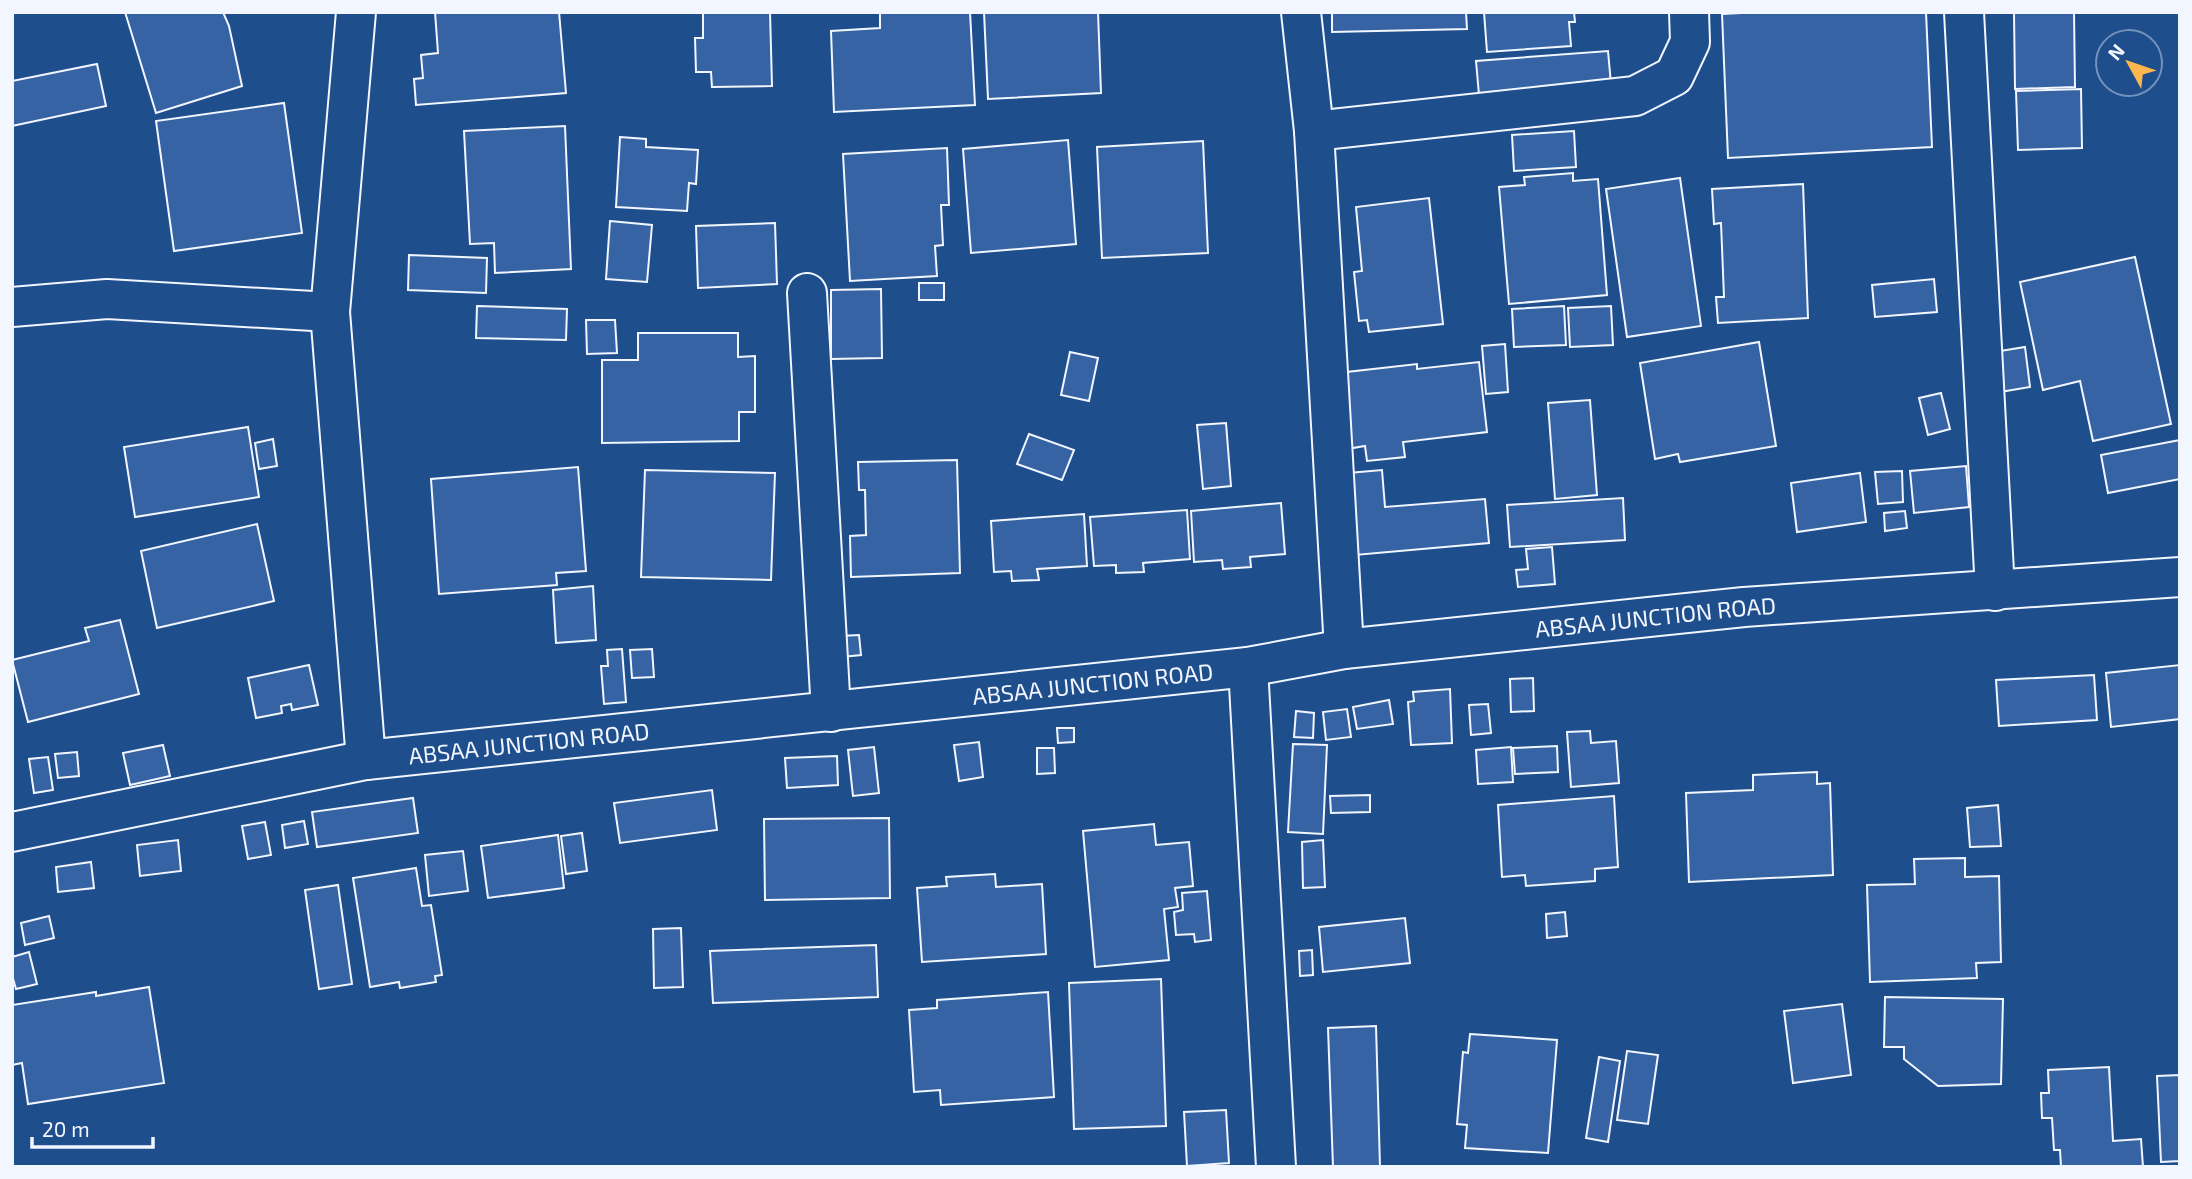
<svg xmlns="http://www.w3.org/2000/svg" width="2192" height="1179" font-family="'Exo 2',sans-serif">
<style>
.building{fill:#3563a3;stroke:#f2f6ff;stroke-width:2}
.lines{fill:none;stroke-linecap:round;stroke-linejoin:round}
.minor-casing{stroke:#f2f6ff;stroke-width:42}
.minor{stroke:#1f4e8c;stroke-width:38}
.labels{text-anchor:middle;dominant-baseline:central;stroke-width:5;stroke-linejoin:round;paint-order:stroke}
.street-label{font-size:23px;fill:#f2f6ff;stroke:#1f4e8c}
</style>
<rect width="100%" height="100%" fill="#1f4e8c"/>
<!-- building -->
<g class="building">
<path d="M125 12H223L229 26 242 86 156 113Z"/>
<path d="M435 12H559L566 93 416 105 414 79 423 78 421 55 438 53Z"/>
<path d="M703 12H770L772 86 712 87 711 72H696L695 38H703Z"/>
<path d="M880 12H970L975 105 834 112 831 31 880 28Z"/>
<path d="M984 12H1098L1101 93 988 99Z"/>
<path d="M1332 12H1466L1467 29 1332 32Z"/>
<path d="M1484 12H1574L1575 22H1569L1571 46 1487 52Z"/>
<path d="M1761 12H1926L1932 147 1728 158 1722 14Z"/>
<path d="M2014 12H2074L2075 87 2015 89Z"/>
<path d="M1608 51 1611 84 1479 95 1476 61Z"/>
<path d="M97 64 106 106 12 126V81Z"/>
<path d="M2081 89 2082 148 2018 150 2016 91Z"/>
<path d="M284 103 302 233 174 251 156 121Z"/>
<path d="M565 126 571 269 495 273 494 243 470 244 464 131Z"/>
<path d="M1574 131 1576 167 1514 171 1512 135Z"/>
<path d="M620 137 646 139V147L698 150 696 184 689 183 687 211 616 207Z"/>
<path d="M1068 140 1076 244 971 253 963 149Z"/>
<path d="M1203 141 1208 253 1102 258 1097 147Z"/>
<path d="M947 148 949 205H941L943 245 935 246 937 276 850 281 843 154Z"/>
<path d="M1573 173V181L1598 179 1607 295 1509 304 1499 187 1525 185 1524 177Z"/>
<path d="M1680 178 1701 326 1627 337 1606 189Z"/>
<path d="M1803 184 1808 318 1718 323 1716 297H1724L1721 223 1714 224 1712 189Z"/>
<path d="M1429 198 1443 324 1369 332 1367 320 1359 321 1354 272 1362 271 1356 207Z"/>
<path d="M610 221 652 225 647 282 606 279Z"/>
<path d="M775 223 777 284 698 288 696 226Z"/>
<path d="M409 255 487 258 486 293 408 290Z"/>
<path d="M2135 257 2171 424 2093 441 2080 381 2043 390 2020 282Z"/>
<path d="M1934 279 1937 312 1875 317 1872 285Z"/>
<rect x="919" y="283" width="25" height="17"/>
<path d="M881 289 882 358 831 359V290Z"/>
<path d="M477 306 567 309 566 340 476 338Z"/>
<path d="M1564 306 1566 345 1514 347 1512 309Z"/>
<path d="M1611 306 1613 345 1570 347 1568 308Z"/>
<path d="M586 320H615L617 353 587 354Z"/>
<path d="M638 333H738V357L755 356V412H739V441L602 443V360H638Z"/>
<path d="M1759 342 1776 446 1680 462 1678 454 1655 459 1640 363Z"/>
<path d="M1505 344 1508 392 1486 394 1482 346Z"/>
<path d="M2025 347 2030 387 2000 392 1994 352Z"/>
<path d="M1070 352 1098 358 1089 401 1061 395Z"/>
<path d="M1479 362 1487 432 1403 442 1405 457 1367 461 1365 446 1347 449 1338 373 1417 364V369Z"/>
<path d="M1941 393 1950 429 1928 435 1919 398Z"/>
<path d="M1590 400 1597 495 1555 499 1548 403Z"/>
<path d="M1226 423 1231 486 1203 489 1197 425Z"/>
<path d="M248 427 259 497 135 517 124 447Z"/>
<path d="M1029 434 1074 450 1062 480 1017 464Z"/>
<path d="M273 439 277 466 259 469 255 443Z"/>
<path d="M2180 440V479L2108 493 2101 455Z"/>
<path d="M957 460 960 573 851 577 850 536 866 535 865 490H859L858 462Z"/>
<path d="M1966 466 1969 507 1914 513 1910 471Z"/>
<path d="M578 467 586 571 556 573 557 585 439 594 431 479Z"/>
<path d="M645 470 775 473 771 580 641 577Z"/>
<path d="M1382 470 1385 507 1485 499 1489 543 1355 555 1337 474Z"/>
<path d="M1902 471 1903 502 1878 504 1875 472Z"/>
<path d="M1860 473 1866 522 1797 532 1791 483Z"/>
<path d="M1623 498 1625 540 1510 547 1507 505Z"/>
<path d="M1281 503 1285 554 1250 557 1251 567 1223 569 1222 560 1194 562 1191 511Z"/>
<path d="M1187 510 1190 559 1143 563 1144 572 1116 573V565L1094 566 1090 517Z"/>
<path d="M1905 511 1907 528 1885 531 1884 513Z"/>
<path d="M1084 514 1087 566 1037 569 1039 580 1012 581 1011 571 994 572 991 521Z"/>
<path d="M257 524 274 601 157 628 141 551Z"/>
<path d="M1552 547 1555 584 1518 587 1516 570 1528 569 1526 549Z"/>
<path d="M593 586 596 640 556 643 553 590Z"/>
<path d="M120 620 139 694 28 722 12 660 89 641 85 628Z"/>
<path d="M859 635 861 655 842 657 840 636Z"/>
<path d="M622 649 626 702 604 704 601 666H608L607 650Z"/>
<path d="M652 649 654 677 632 678 630 650Z"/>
<path d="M309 665 318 705 292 710 291 704 281 706 282 713 256 718 248 678Z"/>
<path d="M2180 665V719L2111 727 2106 673Z"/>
<path d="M2094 675 2097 720 1999 726 1996 680Z"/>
<path d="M1533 678 1534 711 1511 712 1510 679Z"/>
<path d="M1450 689 1452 743 1411 745 1408 702 1414 701 1413 692Z"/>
<path d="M1389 700 1393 724 1357 729 1353 707Z"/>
<path d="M1488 704 1491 733 1471 735 1469 705Z"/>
<path d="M1347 709 1351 737 1326 740 1323 712Z"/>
<path d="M1296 711 1314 713 1313 738 1294 737Z"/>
<path d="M1057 728H1074V742L1058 743Z"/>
<path d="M1590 731 1591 743 1616 741 1619 783 1571 787 1567 732Z"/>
<path d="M979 742 983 777 959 781 954 745Z"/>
<path d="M1293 744 1327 745 1323 834 1288 832Z"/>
<path d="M163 745 170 776 130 785 123 753Z"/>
<path d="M1557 746 1558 772 1515 774 1513 748Z"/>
<path d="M874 747 879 793 853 796 848 750Z"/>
<path d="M1511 747 1513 782 1478 784 1476 750Z"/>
<path d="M1037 748H1054L1055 773 1037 774Z"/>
<path d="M77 752 79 776 58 778 55 754Z"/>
<path d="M837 756 838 785 787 788 785 758Z"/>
<path d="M48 757 53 790 34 793 29 759Z"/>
<path d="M1817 772V784L1830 783 1833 875 1689 882 1686 793 1753 790V775Z"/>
<path d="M712 790 717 830 620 843 614 803Z"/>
<path d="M1370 795V812L1331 813 1330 796Z"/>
<path d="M1614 796 1618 867 1595 869V881L1526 886 1525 875 1502 877 1498 805Z"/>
<path d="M413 798 418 833 317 847 312 812Z"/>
<path d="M1998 805 2001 846 1970 847 1967 808Z"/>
<path d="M889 818 890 898 765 900 764 819Z"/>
<path d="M304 821 308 844 285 848 282 825Z"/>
<path d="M265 822 271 855 248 859 242 826Z"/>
<path d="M1154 824 1156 845 1189 842 1193 886 1175 888 1178 907 1164 909 1169 960 1095 967 1083 831Z"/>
<path d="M582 833 587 871 566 874 561 836Z"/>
<path d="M558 835 564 888 488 898 481 846Z"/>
<path d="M178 840 181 871 140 876 137 845Z"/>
<path d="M1323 840 1325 887 1303 888 1302 842Z"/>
<path d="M463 851 468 891 429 896 425 855Z"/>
<path d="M1965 858V877L1999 876 2001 962 1976 963 1977 978 1870 982 1867 885 1915 884 1914 859Z"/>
<path d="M91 862 94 888 58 892 56 867Z"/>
<path d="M416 868 422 906 431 905 442 975 435 976 436 982 400 988 399 982 370 987 353 878Z"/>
<path d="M995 874 996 887 1042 884 1046 954 922 962 917 888 947 886 946 877Z"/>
<path d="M338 885 352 984 319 989 305 890Z"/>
<path d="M1207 891 1211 940 1195 942 1194 934 1176 935 1174 912 1183 910 1182 893Z"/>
<path d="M1565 912 1567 936 1547 938 1546 914Z"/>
<path d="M49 916 54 938 25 945 21 923Z"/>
<path d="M1405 918 1410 963 1323 972 1319 927Z"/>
<path d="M681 928 683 987 654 988 653 929Z"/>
<path d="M876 945 878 997 713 1003 710 951Z"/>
<path d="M1312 950 1313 975 1300 976 1299 951Z"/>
<path d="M29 952 37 984 16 989 12 975V957Z"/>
<path d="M1161 979 1166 1126 1074 1129 1069 983Z"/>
<path d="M149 987 164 1083 28 1104 22 1063 12 1065V1005L96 992V996Z"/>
<path d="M1048 992 1054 1097 941 1105 940 1090 914 1092 909 1010 937 1008V1000Z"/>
<path d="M1885 997 2003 999 2001 1084 1938 1086 1904 1059V1047H1884Z"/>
<path d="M1842 1004 1851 1075 1793 1083 1784 1011Z"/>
<path d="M1376 1026 1380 1167H1333L1328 1028Z"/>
<path d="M1470 1034 1557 1040 1548 1153 1465 1148 1467 1125 1457 1124 1463 1052 1468 1053Z"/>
<path d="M1627 1051 1658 1055 1648 1124 1617 1120Z"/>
<path d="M1599 1057 1620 1061 1608 1142 1586 1138Z"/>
<path d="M2109 1067 2113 1141 2141 1139 2143 1167H2061L2060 1150H2054L2052 1118H2042L2041 1093H2049L2048 1070Z"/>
<path d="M2180 1075V1161L2161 1162 2157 1076Z"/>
<path d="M1226 1110 1229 1163 1187 1166 1184 1112Z"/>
</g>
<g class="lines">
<!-- minor casing -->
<g class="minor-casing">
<g id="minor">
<path d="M356 12 330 312 366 760"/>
<path d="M1301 12 1314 131 1344 649"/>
<path d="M1964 12 1995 591"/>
<path d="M1314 131 1635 96 1674 76 1690 42 1689 12"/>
<path d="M807 293 831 712"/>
<path d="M12 307 107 299 330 312"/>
<path d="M1248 667 1276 1167"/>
<path id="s1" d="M12 832 366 760 1248 667 1344 649 1744 607 2180 577"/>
</g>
</g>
<!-- minor -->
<use href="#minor" class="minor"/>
</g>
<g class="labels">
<!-- street labels -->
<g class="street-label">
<text stroke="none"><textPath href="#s1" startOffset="1659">ABSAA JUNCTION ROAD</textPath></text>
<text stroke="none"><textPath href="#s1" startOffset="1092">ABSAA JUNCTION ROAD</textPath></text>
<text stroke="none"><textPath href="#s1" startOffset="525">ABSAA JUNCTION ROAD</textPath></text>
</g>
</g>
<!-- border -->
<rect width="2192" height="1179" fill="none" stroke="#f2f6ff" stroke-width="28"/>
<!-- north arrow -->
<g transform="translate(2129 63) rotate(310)"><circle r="33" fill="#1f4e8c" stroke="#7391ba" stroke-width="2"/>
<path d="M0-5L12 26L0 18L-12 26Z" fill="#ffb74d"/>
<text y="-10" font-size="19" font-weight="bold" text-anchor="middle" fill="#f2f6ff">N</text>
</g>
<!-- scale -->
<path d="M32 1137v10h121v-10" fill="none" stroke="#f2f6ff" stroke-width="3.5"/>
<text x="42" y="1137" font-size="21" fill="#f2f6ff" stroke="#1f4e8c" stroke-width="5" paint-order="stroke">20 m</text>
</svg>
